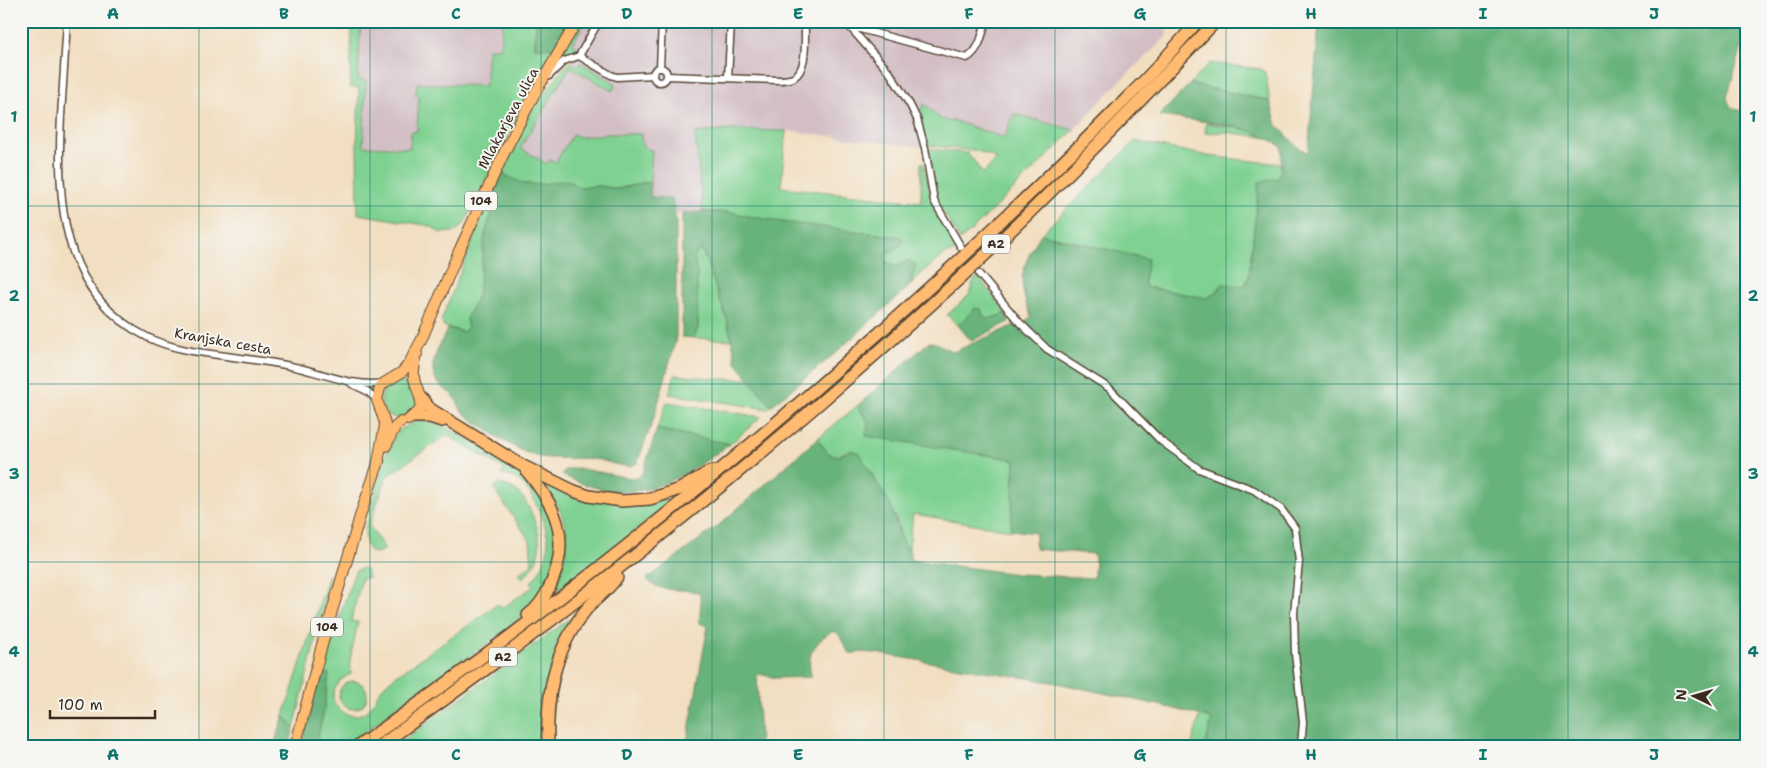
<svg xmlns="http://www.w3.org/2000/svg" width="1767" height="768" font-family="'Shantell Sans',sans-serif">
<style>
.industrial{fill:#d2bec4}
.green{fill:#7fd192;stroke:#5d7e58}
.forest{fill:#67b37c;stroke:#516e4d}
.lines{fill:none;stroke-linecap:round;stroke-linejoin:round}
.street-casing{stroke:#564536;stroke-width:9}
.primary-casing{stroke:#564536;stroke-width:12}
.highway-casing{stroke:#564536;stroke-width:14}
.street{stroke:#fff;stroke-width:6}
.primary{stroke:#febb71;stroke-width:10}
.highway{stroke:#febb71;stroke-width:11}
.grid{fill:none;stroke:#0f766e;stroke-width:1;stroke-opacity:0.55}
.labels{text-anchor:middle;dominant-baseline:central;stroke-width:4;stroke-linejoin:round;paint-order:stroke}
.shield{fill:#f6f6f2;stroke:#73675e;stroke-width:1}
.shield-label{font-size:12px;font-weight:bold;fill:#3b2a1e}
.street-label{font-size:14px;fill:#3b2a1e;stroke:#f6f6f2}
.neatline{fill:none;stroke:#0f766e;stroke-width:2}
.grid-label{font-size:16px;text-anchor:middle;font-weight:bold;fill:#0f766e}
</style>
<rect width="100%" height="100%" fill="#f6f6f2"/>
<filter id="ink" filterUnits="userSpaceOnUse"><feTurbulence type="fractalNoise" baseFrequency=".02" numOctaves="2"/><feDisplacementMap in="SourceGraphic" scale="10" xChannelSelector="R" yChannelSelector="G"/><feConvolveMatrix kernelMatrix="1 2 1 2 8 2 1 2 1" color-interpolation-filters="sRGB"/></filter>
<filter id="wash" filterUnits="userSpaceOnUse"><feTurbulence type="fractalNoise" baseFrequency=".0096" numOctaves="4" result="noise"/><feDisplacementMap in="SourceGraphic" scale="20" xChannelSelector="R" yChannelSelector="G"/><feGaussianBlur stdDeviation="1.12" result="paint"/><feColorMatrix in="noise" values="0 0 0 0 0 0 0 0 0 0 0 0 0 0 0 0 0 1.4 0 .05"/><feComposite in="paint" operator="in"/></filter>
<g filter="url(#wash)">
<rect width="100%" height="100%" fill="#f2dec0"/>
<!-- industrial -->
<g class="industrial">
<path d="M361 21H503L500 48H487L485 86 417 95H419L417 132H411L410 148 363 146 366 81 358 80Z"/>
<path d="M586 21H1166L1167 36 1118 83 1074 130 1014 114 1004 138 952 120 951 122 919 113 927 145 921 147 789 131 732 130 703 212 674 215 672 199 650 197 651 164 643 147 641 134H609L579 137 554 163 547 165 519 147 570 67 585 74 615 83 581 63 577 66 570 62 578 48 572 44Z"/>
</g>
<!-- green -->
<g class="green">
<path d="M352 21H361L358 79 366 81 363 146 410 148 411 132 417 131 419 96 416 95 417 83 485 86 488 48H500L503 21H536L535 47 555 48 520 112 464 224 455 232 440 233 432 227 425 225 358 214 357 146 359 88 350 87Z"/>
<path d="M581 21H586L572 44 578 47 575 53 568 54 557 62Z"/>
<path d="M570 62 577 66 581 63 615 83V87L612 91 570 67 520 148 547 164 550 160 555 163 573 134 579 137 609 134H641C641 143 642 149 652 150L650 183H642L618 189 600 186 579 187 574 186 571 182C556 181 541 187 526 184 517 182 507 176 499 172L531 111 564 68Z"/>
<path d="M1210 63 1261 69 1265 72 1270 101 1190 84Z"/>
<path d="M924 104 938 116 939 118 951 122 952 120 1004 138 1014 114 1074 130 970 232 960 240 939 205 928 149 968 153 983 174 997 158 974 150H967L927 145 919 113Z"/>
<path d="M1206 123 1250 130 1268 138 1227 132 1205 133Z"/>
<path d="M732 130 786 131 781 187 921 202V163H924L932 204 938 218 958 248 959 251 947 253 923 272 911 285 913 272 896 268 886 262 885 255C826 237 766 212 703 212L695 133Z"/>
<path d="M1135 141 1208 156 1281 164V175L1278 178 1259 183 1249 276 1245 286 1219 289 1212 296 1206 298 1146 287 1144 282 1148 259 1041 234Z"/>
<path d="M487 205 493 207V209L485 234 478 294 466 320 468 327 464 332 443 326V323L441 321Z"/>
<path d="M702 249 727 320 732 340 694 338 698 327 694 262V256Z"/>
<path d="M978 276 1005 312 1003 315 987 319 975 308 958 325 947 315 969 295 973 282Z"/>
<path d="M675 375 724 379H750L771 406 768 409 669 394Z"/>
<circle cx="399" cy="400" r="18"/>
<path d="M667 402 761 417 730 444 657 429Z"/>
<path d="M857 406 868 422 867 430 877 437 1011 459 1015 461 1011 530 913 514 909 548H904L896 518 847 450 839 456 829 454 817 439Z"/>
<path d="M418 420 441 425 488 449 522 474 547 502 558 545 546 588 523 616 508 629 343 747H315L323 715 329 675 321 672 355 571 362 568 365 569 367 571 368 578H362L351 621 358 622 350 661 351 674C334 681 325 701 343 712 350 716 358 717 365 712 375 706 376 692 385 685 394 676 406 669 416 662 443 642 471 624 498 604L502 608 534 586 531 582C541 571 548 558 548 543 548 526 533 492 519 481 515 477 507 476 501 475L504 469 447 435 387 476 369 526 385 549C366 562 364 539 366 526L385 457 398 431Z"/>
<path d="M540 479 580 497 666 500 668 505 553 594C567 560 574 532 554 499 550 492 544 486 540 479Z"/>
<path d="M499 484C515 486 523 495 530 510 542 534 545 558 523 578L518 574 532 564 530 541 493 488Z"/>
<path d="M329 574 328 588 294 728 284 715Z"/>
<path d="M579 612 565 638 545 747H394Z"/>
<circle cx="353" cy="695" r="14"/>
<path d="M1200 715 1212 720 1205 747H1191Z"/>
</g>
<!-- forest -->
<g class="forest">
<path d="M536 21H571L555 48 535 47Z"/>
<path d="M1386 21H1746V34L1727 97C1729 109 1735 109 1746 112V747H1205L1212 720 1207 717 1159 705 1057 683 875 653 857 652 851 654C844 649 841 634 836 632 828 629 813 647 811 654 809 661 809 671 812 677L777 678 759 674 757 675 760 747H686L708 626 699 623 701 603 699 593C683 587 659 594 647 579L719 525 817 439 829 454 839 456 851 450 859 453 890 504 904 547 909 548 911 560 1017 574 1091 578 1094 575 1095 557 1093 554 1035 549 1036 533 1011 530 1015 461 1011 459 866 436 868 422 857 406 929 342 936 343 953 352 1017 324 1029 336 1034 334 1025 322 1031 316C1016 281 1021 266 1041 234L1148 259 1144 282 1146 287 1206 298 1216 293 1222 284 1245 286 1249 276 1259 182 1278 178 1280 175 1282 147C1247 122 1201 122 1159 116L1190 84 1270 101 1277 125 1298 147 1308 153 1319 24 1384 28 1386 27Z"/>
<path d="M499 172 524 184H542L566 180 579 187 600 186 618 189 642 183H650V197L672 199 676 222V339L654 418 637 463C625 471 607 460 593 459 576 457 552 460 536 456 518 452 478 425 464 413 459 409 458 401 454 397 446 388 434 385 433 371 431 360 443 338 448 328L464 332 468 327 466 319 478 294 485 234 493 209V207L487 205Z"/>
<path d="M703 212H728L776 221 901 237 903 241 902 245 885 255 886 262 896 267 908 260 916 265 912 278 911 285 832 356 771 406 736 363 732 340 727 320 702 249C692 254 694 262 697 271L698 327 694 338 682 337V214Z"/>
<path d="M975 308 981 309 984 317 987 319 1003 315 1005 312 1009 322 971 341 958 325Z"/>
<path d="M657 429 730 444C671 486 633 509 562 475L565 470 576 468 631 478 639 477 643 472Z"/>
<path d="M321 672 329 674 323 715 315 747H301Z"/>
<path d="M284 715 294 728 289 747H273Z"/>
</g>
</g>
<g filter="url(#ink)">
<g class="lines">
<!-- street casing -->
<g class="street-casing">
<g id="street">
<path d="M67 21C65 53 63 84 61 116 57 201 60 293 147 337 179 353 219 354 254 360 269 362 284 364 299 368 326 374 356 388 384 383"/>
<path d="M844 21 849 26 967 58C980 50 982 35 986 21"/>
<path d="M849 26 890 73 910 105 917 119 925 148 934 201 961 247"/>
<path d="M579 56 599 21"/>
<path d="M660 68 662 21"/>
<circle cx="660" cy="75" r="7"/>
<path d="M549 76 564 61 579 56 611 75 617 77 653 75"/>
<path d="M667 76 777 80C782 80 788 80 793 78 809 69 804 37 805 21"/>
<path d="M728 78 731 21"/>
<path d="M979 274 1019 322 1047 349 1109 388 1161 441 1199 469 1254 490 1281 509 1295 528 1299 562 1294 613 1295 654 1303 722 1301 747"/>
<path d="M352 384 367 391 377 400"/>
</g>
</g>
<!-- primary casing -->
<g class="primary-casing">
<g id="primary">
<path d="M408 420C431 407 417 395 414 378 413 370 415 362 417 354"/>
<path d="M386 446 395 427 401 422"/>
<path d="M377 467 385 425 384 420 377 400 380 388 384 383 402 372 408 365 421 341 459 251 505 151 534 95 577 21"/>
<path d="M295 747 322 645 361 513 379 461"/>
</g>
</g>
<!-- highway casing -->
<g class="highway-casing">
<g id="highway">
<path d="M421 398 430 409 521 465 574 491 589 496 622 501 650 499 680 489 707 473 713 471"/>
<path d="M412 417H430L442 421"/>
<path d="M526 470C556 506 571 538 551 584 546 595 538 608 528 615"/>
<path d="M357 747C539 620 712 482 878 334 964 257 1049 178 1130 95 1154 72 1176 46 1198 21"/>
<path d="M378 747C529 641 674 528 814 408 887 345 960 280 1029 213 1093 150 1155 86 1216 21"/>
<path d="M548 747C546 696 553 652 585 611 594 599 609 590 617 577"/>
</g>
</g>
<!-- street -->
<use href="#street" class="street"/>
<!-- primary -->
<use href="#primary" class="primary"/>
<!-- highway -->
<use href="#highway" class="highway"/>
</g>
</g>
<!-- grid -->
<path class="grid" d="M199 21V747M370 21V747M541 21V747M712 21V747M884 21V747M1055 21V747M1226 21V747M1397 21V747M1568 21V747M21 206H1746M21 384H1746M21 562H1746"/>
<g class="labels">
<!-- shield labels -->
<g class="shield">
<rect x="465" y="191.5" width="32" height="19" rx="4"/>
<rect x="982" y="234.5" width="28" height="19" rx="4"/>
<rect x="311" y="617.5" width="32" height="19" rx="4"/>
<rect x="489" y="647.5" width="28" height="19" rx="4"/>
</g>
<g class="shield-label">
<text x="481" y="201">104</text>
<text x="996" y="244">A2</text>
<text x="327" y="627">104</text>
<text x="503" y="657">A2</text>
</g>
<!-- street labels -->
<g class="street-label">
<text transform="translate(508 118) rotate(-62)">Mlakarjeva ulica</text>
<text transform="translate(223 341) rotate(10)">Kranjska cesta</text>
</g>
</g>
<!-- margin -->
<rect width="1767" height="768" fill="none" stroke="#f6f6f2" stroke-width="55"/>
<!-- north arrow -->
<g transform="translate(1694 696) rotate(275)" stroke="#f6f6f2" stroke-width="4" paint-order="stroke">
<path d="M0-4L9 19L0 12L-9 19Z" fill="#3b2a1e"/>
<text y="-8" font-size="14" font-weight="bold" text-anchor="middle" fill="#3b2a1e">N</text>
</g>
<!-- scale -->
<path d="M50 710v8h105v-8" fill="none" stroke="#3b2a1e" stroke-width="2.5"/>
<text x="58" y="710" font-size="15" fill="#3b2a1e" stroke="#f6f6f2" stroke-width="4" paint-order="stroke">100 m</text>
<rect x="28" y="28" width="1712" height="712" class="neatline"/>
<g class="grid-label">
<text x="113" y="19">A</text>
<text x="284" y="19">B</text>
<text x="456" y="19">C</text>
<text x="627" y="19">D</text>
<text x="798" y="19">E</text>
<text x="969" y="19">F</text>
<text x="1140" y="19">G</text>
<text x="1311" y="19">H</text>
<text x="1483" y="19">I</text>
<text x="1654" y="19">J</text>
<text x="14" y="122">1</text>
<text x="1753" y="122">1</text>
<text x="14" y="301">2</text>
<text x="1753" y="301">2</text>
<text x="14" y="479">3</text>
<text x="1753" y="479">3</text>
<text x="14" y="657">4</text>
<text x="1753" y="657">4</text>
<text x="113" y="760">A</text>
<text x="284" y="760">B</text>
<text x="456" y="760">C</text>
<text x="627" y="760">D</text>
<text x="798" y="760">E</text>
<text x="969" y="760">F</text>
<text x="1140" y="760">G</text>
<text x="1311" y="760">H</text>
<text x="1483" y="760">I</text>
<text x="1654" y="760">J</text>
</g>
</svg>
